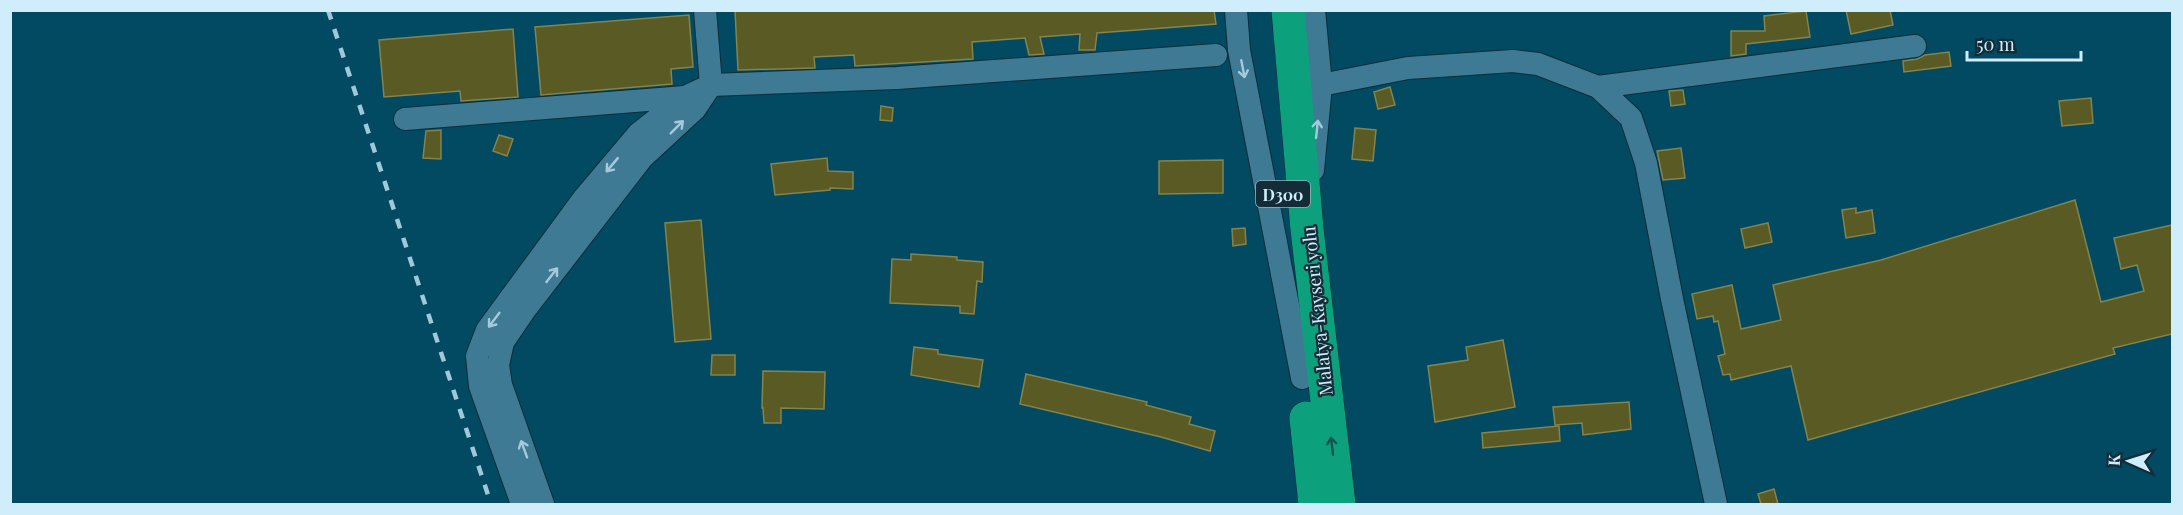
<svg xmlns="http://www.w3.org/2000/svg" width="2183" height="515" font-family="'Playfair Display',serif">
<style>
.building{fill:#5a5a25;stroke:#83844e;stroke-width:1.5}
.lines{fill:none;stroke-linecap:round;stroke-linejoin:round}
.minor-casing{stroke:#0d2d3a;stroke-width:24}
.highway-casing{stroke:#0d2d3a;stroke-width:34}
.minor{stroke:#3f7a95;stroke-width:22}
.highway{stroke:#0da07c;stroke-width:33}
.rail{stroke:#a1c8d8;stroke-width:4.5;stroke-dasharray:10 10;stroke-linecap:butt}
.oneway{stroke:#a4cadc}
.oneway2{stroke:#11554f}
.labels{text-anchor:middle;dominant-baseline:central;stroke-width:4.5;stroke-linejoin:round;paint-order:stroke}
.shield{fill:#132c37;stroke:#97b3c0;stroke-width:1.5}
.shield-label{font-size:16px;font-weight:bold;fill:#cfedfb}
.street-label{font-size:18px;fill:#cfedfb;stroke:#132c37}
</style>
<rect width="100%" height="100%" fill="#024962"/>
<!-- building -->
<g class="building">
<path d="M735 10H1214L1216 24 1097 33 1095 50H1079L1080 34 1040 37 1044 54 1029 55 1025 38 972 42 973 59 855 66 854 55 814 57 815 68 738 70Z"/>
<path d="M1846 10H1890L1893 25 1851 34Z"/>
<path d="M1806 11 1810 37 1746 44V54L1731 56V31H1765L1764 16Z"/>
<path d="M689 15 693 67 671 69 672 84 541 95 535 27Z"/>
<path d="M513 29 518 97 461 101 460 91 384 97 379 40Z"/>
<path d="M1949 52 1951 66 1904 72 1903 61 1917 59 1925 55Z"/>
<path d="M1390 87 1395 105 1378 109 1374 92Z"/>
<path d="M1683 90 1685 104 1671 106 1669 91Z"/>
<path d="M2091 98 2093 123 2062 126 2059 101Z"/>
<path d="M881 106 893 108 892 121 880 120Z"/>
<path d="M1355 128 1376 130 1373 161 1352 159Z"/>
<path d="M441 130V159L423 158 426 131Z"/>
<path d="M499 135 513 139 507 156 493 151Z"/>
<path d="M1681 148 1685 178 1663 180 1657 151Z"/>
<path d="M827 158 828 171 853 172V189L830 188V190L775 195 771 164Z"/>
<path d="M1223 160V193L1159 194V161Z"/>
<path d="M2075 200 2101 302 2144 291 2137 265 2121 269 2114 238 2172 225V334L2113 348 2115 354 1808 440 1791 366 1731 380 1730 374 1723 375 1718 356 1725 354 1718 321 1714 322 1713 316 1697 319 1692 294 1732 285 1741 329 1781 320 1773 285 1881 260Z"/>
<path d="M1856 208V213L1872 210 1875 233 1846 238 1842 210Z"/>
<path d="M701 220 711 339 675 342 665 223Z"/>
<path d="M1768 223 1772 242 1745 248 1741 229Z"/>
<path d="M1245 228 1246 244 1233 246 1232 229Z"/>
<path d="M911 254 957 257V260L983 262 982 282 977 281 974 314 960 313V306L890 303 892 259 911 260Z"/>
<path d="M1503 340 1515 407 1435 422 1428 366 1468 360 1466 347Z"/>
<path d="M914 347 938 350V354L983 360 979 387 911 375Z"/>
<path d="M712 355H735V375H711Z"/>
<path d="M763 371 825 372 824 409 781 408V423H764L763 408H762Z"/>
<path d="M1026 374 1147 402 1146 405 1191 417 1189 424 1215 431 1210 451 1161 437 1020 404Z"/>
<path d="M1629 402 1631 429 1583 435 1582 423 1555 425 1553 407Z"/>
<path d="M1559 426 1560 441 1483 448 1482 433Z"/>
<path d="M1774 489 1778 504H1761L1758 494Z"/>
</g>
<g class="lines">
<!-- minor casing -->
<g class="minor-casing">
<g id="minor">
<path d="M1236 10 1239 50 1302 378"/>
<path d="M1321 85 1408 68 1513 61 1538 64 1598 87 1631 118 1646 163 1672 299 1716 504"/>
<path d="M1598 87 1915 46"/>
<path d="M405 119 685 97 711 85 897 78 1216 55"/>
<path d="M1313 170 1321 85 1314 10"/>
<path d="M522 504 480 386 477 356 487 330 584 198 638 134 685 97"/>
<path d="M543 504 501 385 498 365 503 342 524 311 642 158 695 109 711 85 705 10"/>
</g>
</g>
<!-- highway casing -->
<g class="highway-casing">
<g id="highway">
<path d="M1288 10 1307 229 1339 504"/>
<path d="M1306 418 1315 504"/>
</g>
</g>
<!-- minor -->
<use href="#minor" class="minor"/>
<!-- highway -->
<use href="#highway" class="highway"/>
<!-- rail -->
<path class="rail" d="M328 10 491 504"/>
</g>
<!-- one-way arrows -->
<defs><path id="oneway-shaft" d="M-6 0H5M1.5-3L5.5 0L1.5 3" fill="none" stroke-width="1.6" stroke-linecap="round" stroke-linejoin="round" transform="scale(1.5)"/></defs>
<g class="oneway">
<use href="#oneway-shaft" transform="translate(1243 69) rotate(79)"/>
<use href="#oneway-shaft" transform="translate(677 127) rotate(-45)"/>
<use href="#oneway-shaft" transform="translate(1317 129) rotate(-84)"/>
<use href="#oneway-shaft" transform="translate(612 165) rotate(130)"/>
<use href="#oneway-shaft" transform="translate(552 275) rotate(-52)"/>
<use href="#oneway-shaft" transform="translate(494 320) rotate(127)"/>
<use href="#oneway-shaft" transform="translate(524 449) rotate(-110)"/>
</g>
<use class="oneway2" href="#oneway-shaft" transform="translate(1332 446) rotate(-97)"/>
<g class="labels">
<!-- shield labels -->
<rect class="shield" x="1256" y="181" width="54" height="26" rx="4.5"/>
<g class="shield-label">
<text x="1283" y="194">D300</text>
</g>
<!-- street labels -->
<g class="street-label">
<text transform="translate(1317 311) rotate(-96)">Malatya-Kayseri yolu</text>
</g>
</g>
<!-- border -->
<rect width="2183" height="515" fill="none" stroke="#cfedfb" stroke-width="24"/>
<!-- north arrow -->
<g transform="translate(2129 461) rotate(273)" stroke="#132c37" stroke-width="4.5" paint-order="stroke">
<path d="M0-4.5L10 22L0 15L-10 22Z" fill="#cfedfb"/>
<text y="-9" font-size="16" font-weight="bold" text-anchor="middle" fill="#cfedfb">K</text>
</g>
<!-- scale -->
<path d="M1967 51v9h114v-9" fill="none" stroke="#cfedfb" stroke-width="3"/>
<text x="1976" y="51" font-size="18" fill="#cfedfb" stroke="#132c37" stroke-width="4.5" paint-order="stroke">50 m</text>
</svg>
